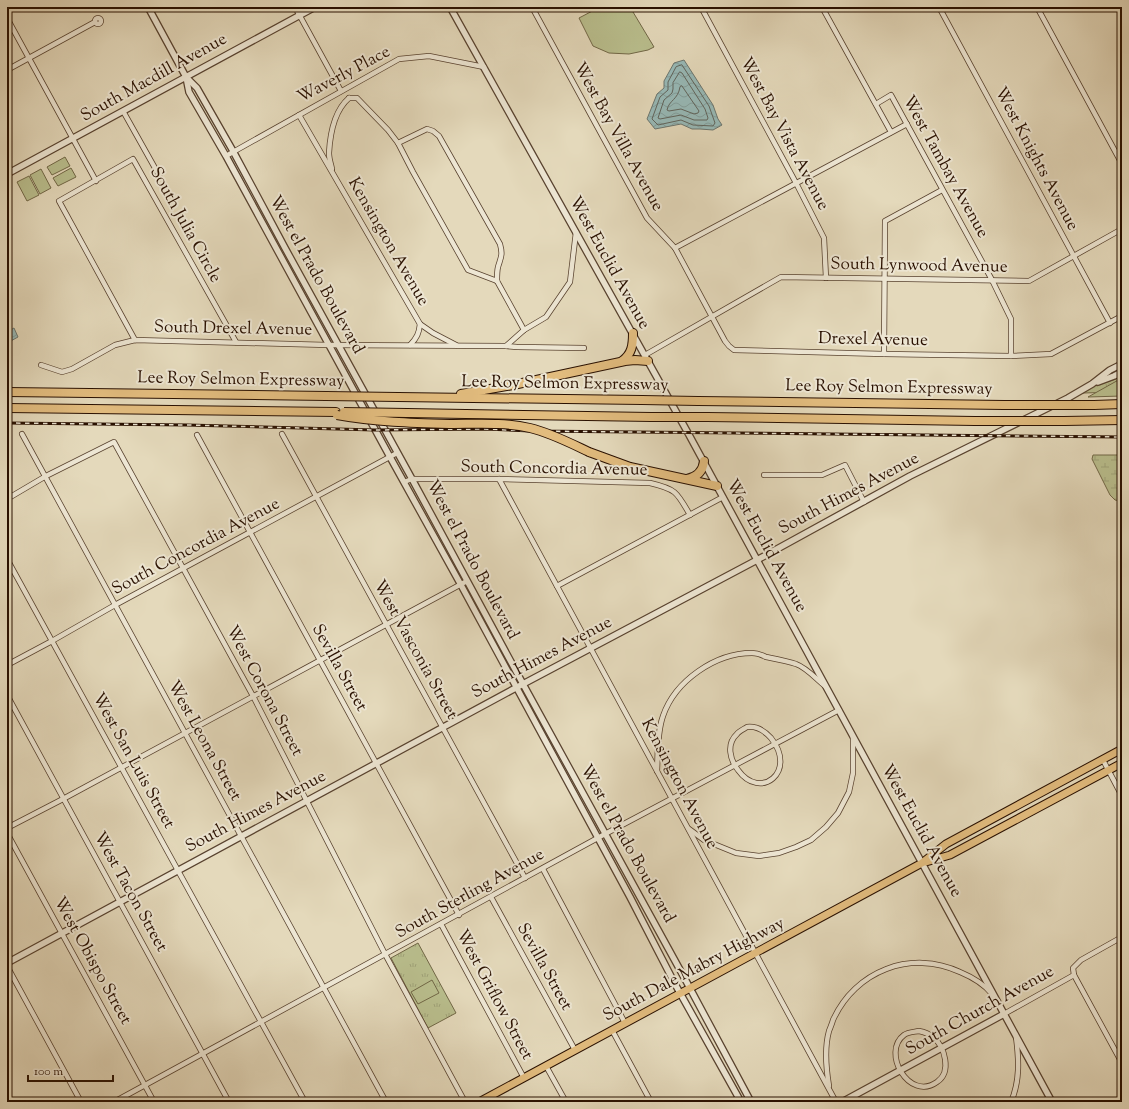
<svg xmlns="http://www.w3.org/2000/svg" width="1129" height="1109" font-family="'Sorts Mill Goudy',serif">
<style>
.wetland{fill:url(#wetland-marsh);stroke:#716746}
.park{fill:url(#park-tufts);stroke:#716746}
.pitch{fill:#b9be8d;stroke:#716746}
.water{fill:url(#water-waves);stroke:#6b756e}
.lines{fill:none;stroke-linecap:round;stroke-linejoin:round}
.shore{stroke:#60645c;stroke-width:1}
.minor-casing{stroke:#58422f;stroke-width:6}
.tertiary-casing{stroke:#58422f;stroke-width:8}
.primary-casing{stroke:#291000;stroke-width:9}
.motorway-casing{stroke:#291000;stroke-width:10}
.minor{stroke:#ede6d3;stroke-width:4.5}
.tertiary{stroke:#ede6d3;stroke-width:5.5}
.primary{stroke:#e2bc7e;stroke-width:7}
.motorway{stroke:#e2bc7e;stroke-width:8}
.rail-casing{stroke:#291000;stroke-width:3}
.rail{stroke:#ede6d3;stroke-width:1.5;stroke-dasharray:4.5;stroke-linecap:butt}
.motorway-bridge-casing{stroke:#291000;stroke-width:10;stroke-linecap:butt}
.motorway-bridge{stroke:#e2bc7e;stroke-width:8}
.labels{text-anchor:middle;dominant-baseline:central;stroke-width:4;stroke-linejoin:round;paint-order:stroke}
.street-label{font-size:17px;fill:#291000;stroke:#ede6d3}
</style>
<defs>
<pattern id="wetland-marsh" width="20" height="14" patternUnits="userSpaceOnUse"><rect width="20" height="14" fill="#b9be8d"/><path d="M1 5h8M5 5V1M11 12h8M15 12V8" fill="none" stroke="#9fa278"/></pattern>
<pattern id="park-tufts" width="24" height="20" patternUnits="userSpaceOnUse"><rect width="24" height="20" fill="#b9be8d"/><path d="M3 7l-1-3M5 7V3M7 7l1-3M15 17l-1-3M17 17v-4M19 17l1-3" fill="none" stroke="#9fa278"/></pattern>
<pattern id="water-waves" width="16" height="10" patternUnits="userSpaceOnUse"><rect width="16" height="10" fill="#97b9b7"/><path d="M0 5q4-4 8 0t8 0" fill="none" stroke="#829e9c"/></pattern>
</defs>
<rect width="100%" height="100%" fill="#e4d9bb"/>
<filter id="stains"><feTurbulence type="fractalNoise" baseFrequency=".005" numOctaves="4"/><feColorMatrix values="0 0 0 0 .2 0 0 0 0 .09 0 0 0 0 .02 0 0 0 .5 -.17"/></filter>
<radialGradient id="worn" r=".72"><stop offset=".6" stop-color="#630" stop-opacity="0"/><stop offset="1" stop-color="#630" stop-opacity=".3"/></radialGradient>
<!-- wetland -->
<path class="wetland" d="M1093 455H1122V500L1121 501 1115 500 1110 495 1092 459Z"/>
<!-- park -->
<g class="park">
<path d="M1122 375V392L1083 393 1094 386 1116 379Z"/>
<path d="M418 943 456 1013 428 1028 391 958Z"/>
</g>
<!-- pitch -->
<g class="pitch">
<path d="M600 7H630L654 47 648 50 629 54 609 53 593 46 579 18Z"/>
<path d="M65 157 70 166 52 175 47 167Z"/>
<path d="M71 168 76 177 58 186 53 178Z"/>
<path d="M41 169 51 188 40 194 30 175Z"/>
<path d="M29 176 39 195 27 201 17 182Z"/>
<path d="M1122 378V396L1088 397Z"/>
<path d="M432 980 439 993 418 1004 411 992Z"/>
</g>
<!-- water -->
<g class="water">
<path d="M684 60 713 105 718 119 722 125 713 130 700 129H692L681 124 655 129 647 119 657 94 664 88V81L674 63Z"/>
<path d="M14 328 18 337 9 342 11 347 7 349V332Z"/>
</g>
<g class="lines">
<!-- shore -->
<g class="shore">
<path d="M682 65 709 106 715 123 713 126 693 125 681 120 658 125 652 119 660 97 668 90V82L676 67Z"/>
<path d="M680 72 682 73 705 109 708 118 707 120H694L681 115 660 119 658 118 664 100 672 93 673 89V83Z"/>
<path d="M682 86 699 111 698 113 694 114 681 109 669 111 667 110C669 100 678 100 680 87Z"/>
</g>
<!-- minor casing -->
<g class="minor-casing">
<g id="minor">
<path d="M295 7 341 91"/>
<path d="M532 7 647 218 675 248 725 341 729 346 734 350 884 354 1011 356 1051 354 1122 316"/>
<path d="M701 7 796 183 824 238 826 278"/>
<path d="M822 7 891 132"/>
<path d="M939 7 1110 323"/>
<path d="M1037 7 1122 164"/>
<circle cx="98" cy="21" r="3"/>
<path d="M7 18 96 181"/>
<path d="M7 70 95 22"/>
<path d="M349 98H357L388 130 398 143 413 172 468 270 497 281"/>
<path d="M876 104 891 95 992 280 1011 319V356"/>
<path d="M123 111 160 177"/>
<path d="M299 115 420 324 433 333 456 345"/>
<path d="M398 143 427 129 433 131 439 136 500 244C503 255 501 257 498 267 497 271 497 276 497 281"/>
<path d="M226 156 399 59 429 56 484 67"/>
<path d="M332 169C331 164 329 159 329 153 330 135 334 111 349 98"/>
<path d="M675 248 907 124"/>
<path d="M497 281 524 330"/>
<path d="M135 340 59 201 133 159 236 342"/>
<path d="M410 345C417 338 419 333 420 324"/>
<path d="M506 346 517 347 584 348"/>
<path d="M884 354 885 221 942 190"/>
<path d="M645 355 781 277 1029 281 1122 229"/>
<path d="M41 365 62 372 72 369 115 345 135 340 328 345 506 346 524 330 546 317 570 282 576 232"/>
<path d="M22 434 386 1102"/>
<path d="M282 434 525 878"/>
<path d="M197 435 459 915"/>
<path d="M764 475H822L845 465 864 502"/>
<path d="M499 479 836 1102"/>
<path d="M404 482 412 479H499L650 483C676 489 677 492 690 515"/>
<path d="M7 499 46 476 114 442 253 696 385 954 465 1102"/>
<path d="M7 559 305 1102"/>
<path d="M557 586 723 497"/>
<path d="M7 665 52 641 115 605 397 453"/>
<path d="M7 695 229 1102"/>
<path d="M747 727C757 726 764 730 771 738 798 772 760 801 738 770 730 760 726 744 737 734 739 731 744 729 747 727Z"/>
<path d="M1103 760 1122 796"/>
<path d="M657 771C658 753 657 733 663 716 675 681 715 653 752 653 756 653 762 655 766 657 776 659 787 661 796 664 807 668 816 679 825 686"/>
<path d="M7 828 63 799 467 581"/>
<path d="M689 829 704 840 736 853 759 856 779 853 796 847 811 840 826 827 838 813 849 792 853 773V737"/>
<path d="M7 833 154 1102"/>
<path d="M543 869 625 1023"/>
<path d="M491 897 575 1050"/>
<path d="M441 924 524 1078"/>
<path d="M1122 937 1081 960 1073 968 1074 975 1122 1063"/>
<path d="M7 966 81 1102"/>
<path d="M1004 1014 1074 975"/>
<path d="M612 1030 651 1102"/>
<path d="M919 1031C924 1032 928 1033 933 1037 945 1047 952 1072 937 1082 909 1102 881 1052 904 1035 908 1032 914 1032 919 1031Z"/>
<path d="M546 1066 566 1102"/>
<path d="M829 1086C826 1068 824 1049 829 1031 830 1028 832 1024 833 1020 855 971 911 949 960 972 972 977 984 984 992 994"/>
<path d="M7 1100 8 1102"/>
<path d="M114 1102 605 834 839 710"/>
<path d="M1011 1102C1020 1081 1019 1060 1016 1037"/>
</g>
</g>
<!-- tertiary casing -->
<g class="tertiary-casing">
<g id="tertiary">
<path d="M148 7 186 77 197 88 233 151 285 248 412 479 523 684 685 979 751 1102"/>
<path d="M450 7 688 433 1052 1102"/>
<path d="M186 77 189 92 226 156 390 457 461 585 630 897 675 984 741 1102"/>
<path d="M7 174 315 7"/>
<path d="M1098 382 1114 376 1122 372"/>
<path d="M7 963 523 684 757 560 910 476 1068 398 1092 384 1110 370 1122 364"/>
<path d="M842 1102 1004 1014"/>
</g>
</g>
<!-- primary casing -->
<g class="primary-casing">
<g id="primary">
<path d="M926 862 950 855 1122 763"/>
<path d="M479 1102 922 863 946 844 1122 749"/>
</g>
</g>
<!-- motorway casing -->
<g class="motorway-casing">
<g id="motorway">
<path d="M622 361C632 354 633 345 633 333"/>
<path d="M7 392 326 396"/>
<path d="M461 394 513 385 625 361 635 360 648 361"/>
<path d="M398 397 642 400"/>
<path d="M698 401 1004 405"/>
<path d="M1094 405 1122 404"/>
<path d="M7 408 336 412"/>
<path d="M407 413 651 417"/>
<path d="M707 417 975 421"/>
<path d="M1064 421 1122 420"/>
<path d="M589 452 630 467 717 486"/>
<path d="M687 479C697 477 703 471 704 461"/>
</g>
</g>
<!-- minor -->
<use href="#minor" class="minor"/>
<!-- tertiary -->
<use href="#tertiary" class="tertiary"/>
<!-- primary -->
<use href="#primary" class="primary"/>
<!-- motorway -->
<use href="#motorway" class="motorway"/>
<!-- rail casing -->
<g class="rail-casing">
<path id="rail" d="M7 423 187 425 375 430 485 429 531 431 1122 437"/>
</g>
<!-- rail -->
<use href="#rail" class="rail"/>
<!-- motorway-bridge casing -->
<g class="motorway-bridge-casing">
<g id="motorway-bridge">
<path d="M326 396 398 397"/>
<path d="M642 400 698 401"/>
<path d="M1004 405H1094"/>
<path d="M344 412 407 413"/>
<path d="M337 415C375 422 412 423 450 424 477 424 504 422 530 428 551 433 570 443 589 452"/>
<path d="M651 417H707"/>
<path d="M975 421H1064"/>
</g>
</g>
<!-- motorway-bridge -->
<use href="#motorway-bridge" class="motorway-bridge"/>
</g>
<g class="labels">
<!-- street labels -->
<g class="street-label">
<text transform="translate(344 75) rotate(-28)">Waverly Place</text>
<text transform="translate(154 78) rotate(-29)">South Macdill Avenue</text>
<text transform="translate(784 134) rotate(62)">West Bay Vista Avenue</text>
<text transform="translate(618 137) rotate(61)">West Bay Villa Avenue</text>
<text transform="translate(1036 159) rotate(62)">West Knights Avenue</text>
<text transform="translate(945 167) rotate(61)">West Tambay Avenue</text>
<text transform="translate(185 225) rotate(61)">South Julia Circle</text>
<text transform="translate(388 242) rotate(60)">Kensington Avenue</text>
<text transform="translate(609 263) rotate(61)">West Euclid Avenue</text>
<text transform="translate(919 266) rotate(1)">South Lynwood Avenue</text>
<text transform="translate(316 275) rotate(61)">West el Prado Boulevard</text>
<text transform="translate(233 329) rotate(1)">South Drexel Avenue</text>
<text transform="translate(873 340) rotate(1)">Drexel Avenue</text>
<text transform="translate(241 380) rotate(1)">Lee Roy Selmon Expressway</text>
<text transform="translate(565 384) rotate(1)">Lee Roy Selmon Expressway</text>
<text transform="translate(889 388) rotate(1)">Lee Roy Selmon Expressway</text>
<text transform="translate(554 469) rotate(1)">South Concordia Avenue</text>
<text transform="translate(849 494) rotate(-28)">South Himes Avenue</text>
<text transform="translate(766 546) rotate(61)">West Euclid Avenue</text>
<text transform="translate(196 547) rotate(-28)">South Concordia Avenue</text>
<text transform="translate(472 560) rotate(62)">West el Prado Boulevard</text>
<text transform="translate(415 650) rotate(61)">West Vasconia Street</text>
<text transform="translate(542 658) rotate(-28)">South Himes Avenue</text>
<text transform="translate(339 668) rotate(61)">Sevilla Street</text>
<text transform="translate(264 691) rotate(62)">West Corona Street</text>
<text transform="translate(204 741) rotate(61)">West Leona Street</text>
<text transform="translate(133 761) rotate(61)">West San Luis Street</text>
<text transform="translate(679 784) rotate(62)">Kensington Avenue</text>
<text transform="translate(256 812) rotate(-28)">South Himes Avenue</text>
<text transform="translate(921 831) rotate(61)">West Euclid Avenue</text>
<text transform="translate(627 844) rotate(61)">West el Prado Boulevard</text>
<text transform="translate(130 892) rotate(61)">West Tacon Street</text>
<text transform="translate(470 894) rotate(-29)">South Sterling Avenue</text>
<text transform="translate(92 961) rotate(61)">West Obispo Street</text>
<text transform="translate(544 967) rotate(61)">Sevilla Street</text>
<text transform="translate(694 970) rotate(-28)">South Dale Mabry Highway</text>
<text transform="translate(494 995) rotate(62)">West Griflow Street</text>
<text transform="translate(980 1011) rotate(-29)">South Church Avenue</text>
</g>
</g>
<!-- margin -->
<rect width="1129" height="1109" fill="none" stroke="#e4d9bb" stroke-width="24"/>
<rect x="8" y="8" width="1113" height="1093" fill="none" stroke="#291000" stroke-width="2"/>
<rect x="12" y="12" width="1105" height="1085" fill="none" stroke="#291000"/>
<!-- scale -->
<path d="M28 1075v6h85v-6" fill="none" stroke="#291000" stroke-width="2"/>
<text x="34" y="1075" font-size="12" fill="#291000" stroke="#ede6d3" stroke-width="3" paint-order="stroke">100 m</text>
<rect width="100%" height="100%" filter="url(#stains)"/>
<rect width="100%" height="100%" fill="url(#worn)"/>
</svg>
